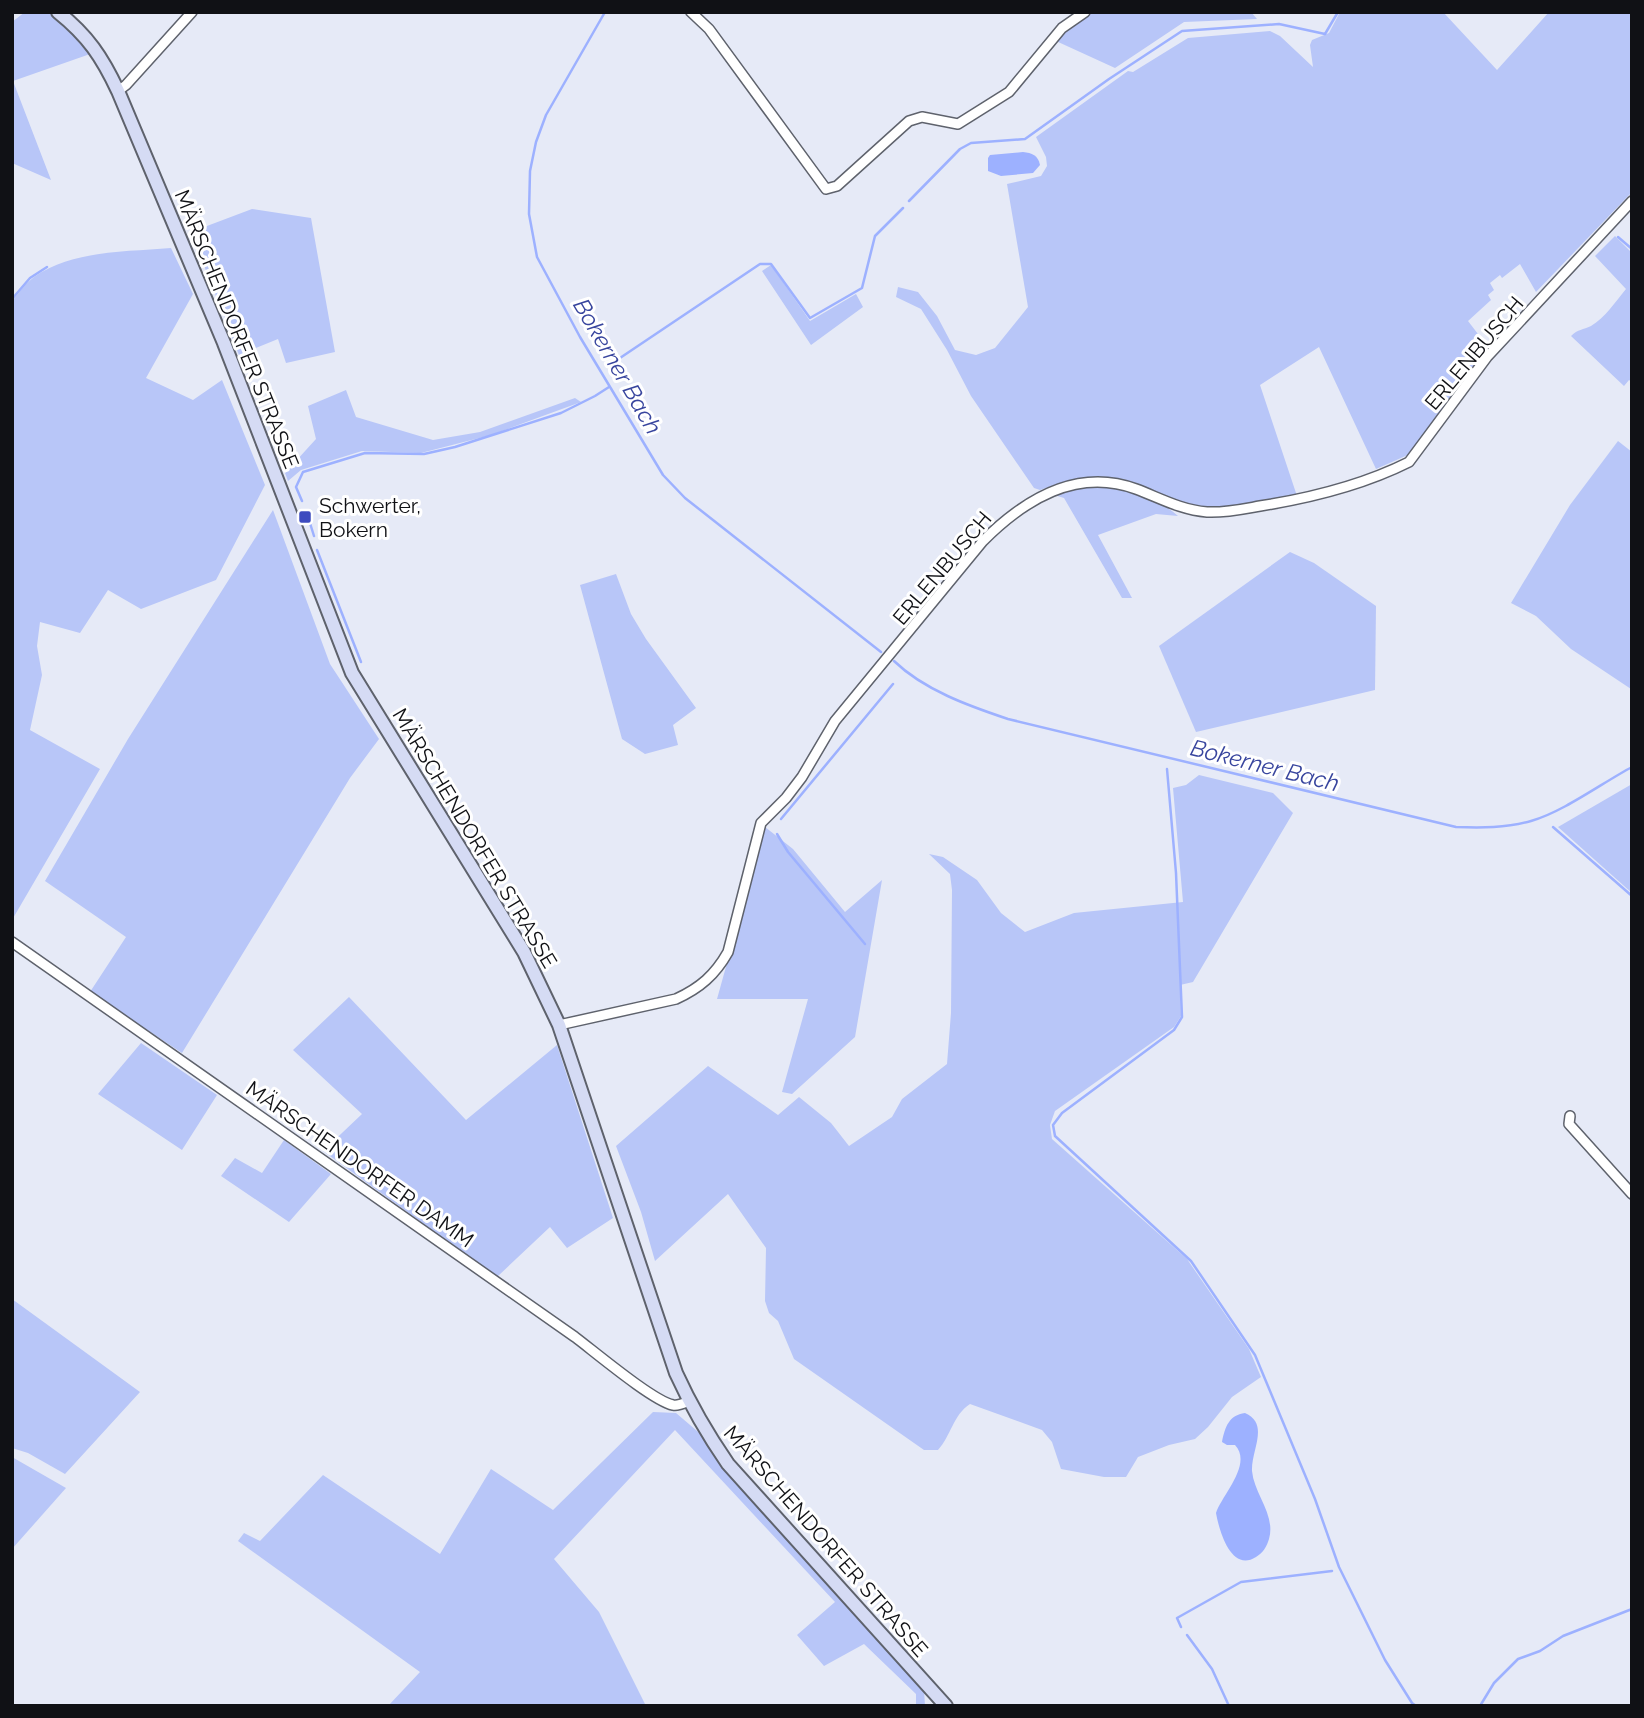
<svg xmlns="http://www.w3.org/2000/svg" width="1644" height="1718" font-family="Raleway,sans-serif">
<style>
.green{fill:#b8c6f8}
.water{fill:#9db1ff}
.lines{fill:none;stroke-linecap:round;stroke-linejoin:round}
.stream{stroke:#9db1ff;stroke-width:2.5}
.street-casing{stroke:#5e626c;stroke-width:12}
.secondary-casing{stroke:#5e626c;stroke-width:16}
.street{stroke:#fff;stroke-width:9}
.secondary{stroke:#d5dbf4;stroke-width:12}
.poi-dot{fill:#3d4bbf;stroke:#fff;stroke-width:2.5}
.labels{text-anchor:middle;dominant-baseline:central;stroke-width:6;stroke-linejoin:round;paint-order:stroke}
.street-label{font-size:21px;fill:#101115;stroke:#fff}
.poi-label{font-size:21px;fill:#101115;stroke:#fff;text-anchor:start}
.water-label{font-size:23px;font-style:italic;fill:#38459e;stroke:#fff}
</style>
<rect width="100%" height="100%" fill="#e6eaf7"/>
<!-- green -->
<g class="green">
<path d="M25 12H50L74 31 93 53 13 81 51 180 12 163V22Z"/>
<path d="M1091 12H1251L1257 19 1184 22 1115 68 1056 41 1065 30Z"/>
<path d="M1340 12H1443L1497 70 1549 12H1632V192L1536 292 1520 264 1502 278 1500 275 1490 283 1494 290 1488 295 1491 300 1468 321 1488 347 1410 454 1376 469 1319 347 1260 385 1297 496 1228 507H1208L1189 504 1100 479 1063 482 1040 490 1034 488 971 396 947 350 921 309 896 297 898 287 918 292 937 316 955 350 976 355 995 348 1028 307 1007 184 1041 176 1047 166 1046 157 1036 137 1128 71 1133 72 1188 38 1270 31 1280 36 1313 67 1310 45 1312 40 1329 33Z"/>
<path d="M252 209 311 218 335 352 286 363 278 339 239 355 191 232Z"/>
<path d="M1615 236 1632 253V382L1629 380 1624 386 1571 336C1578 329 1583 330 1591 326 1605 318 1616 301 1626 289L1595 256Z"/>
<path d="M171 248 193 294 146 378 193 400 222 380 265 485 216 580 141 609 108 590 80 633 40 622 37 646 42 675 30 730 100 769 12 920V301C19 293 26 283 34 277 73 250 125 252 171 248Z"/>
<path d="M771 265 810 321 856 294 863 307 811 345 762 271Z"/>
<path d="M346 390 356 417 433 440 480 432 575 398 581 402 491 435 421 453 362 451 301 470 288 481 285 473 316 439 308 406Z"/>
<path d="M1618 441 1632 452 1631 689 1571 649 1536 616 1511 603 1570 505Z"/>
<path d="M1085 486C1118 486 1153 494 1178 516L1156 514 1098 535 1132 598H1122L1064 498 1051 494Z"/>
<path d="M273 510 330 664 379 739 350 778 182 1053 90 992 126 937 45 881 128 739Z"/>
<path d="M1290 552 1314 563 1376 606 1375 690 1196 732 1159 646Z"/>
<path d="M616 574 631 614 646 639 696 708 673 725 678 745 645 754 622 739 580 585Z"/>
<path d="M1199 775 1273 793 1293 813 1193 982 1180 985 1181 1016 1174 1027 1055 1111 1050 1125 1052 1139 1187 1259 1249 1349 1261 1377 1232 1397 1208 1427 1195 1439 1169 1445 1138 1457 1126 1477H1104L1061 1469 1052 1442 1042 1430 970 1404C953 1415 951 1436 938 1450H924L794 1359 778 1321 769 1313 765 1301 766 1248 728 1194 655 1261 641 1212 616 1146 708 1066 778 1115 799 1097 831 1123 849 1146 892 1117 902 1099 947 1064 951 1013 952 890 950 874 929 854 943 857 977 880 1001 913 1025 932 1074 913 1183 902 1173 788 1186 785Z"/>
<path d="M1632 784V893L1558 827Z"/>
<path d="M765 827 793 849 845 912 882 880 855 1037 792 1094 782 1092 808 999H717Z"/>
<path d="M349 997 466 1120 557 1045 613 1218 567 1248 550 1227 497 1277 323 1151 362 1114 293 1050Z"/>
<path d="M141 1043 217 1095 182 1150 98 1094Z"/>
<path d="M284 1140 331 1174 289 1222 221 1176 235 1158 262 1173Z"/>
<path d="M12 1299 140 1392 65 1474 28 1453 12 1448Z"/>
<path d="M653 1412 676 1413 703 1436 924 1690 925 1706H916V1694L864 1644 824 1666 797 1635 835 1602 675 1430 554 1559 599 1612 646 1706H388L420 1672 238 1541 244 1533 260 1541 323 1475 440 1554 491 1469 553 1510Z"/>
<path d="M12 1457 66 1488 12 1549Z"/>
</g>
<!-- water -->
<g class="water">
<path d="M1023 152C1032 153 1038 155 1040 165L1033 173 1001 176 988 171V158L990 155Z"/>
<path d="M1245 1413C1270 1424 1251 1450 1252 1471 1254 1494 1276 1515 1269 1539 1267 1546 1263 1553 1256 1557 1231 1573 1219 1530 1216 1513 1222 1495 1253 1464 1235 1445H1227L1222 1442C1225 1427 1229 1415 1245 1413Z"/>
</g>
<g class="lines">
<!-- stream -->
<g class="stream">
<path d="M605 12 546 115 536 142 530 171 529 214 537 257 580 337 663 475 685 498 881 652"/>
<path d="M909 201 960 149 971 143 1025 139 1109 79 1182 31 1279 24 1325 34 1338 12"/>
<path d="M1618 237 1632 249"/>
<path d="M12 299 30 278 47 267"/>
<path d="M614 362 760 264H771L810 318 862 288 875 236 903 208"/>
<path d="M302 501 296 487 303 472 365 453 424 454 455 447 561 413 595 396 609 387"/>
<path d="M309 520 314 536"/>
<path d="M317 550 361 662"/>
<path d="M894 661C924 690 969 706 1008 719L1456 827C1481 828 1506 828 1531 821 1563 812 1602 783 1632 767"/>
<path d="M1167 769 1176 873 1182 1017 1174 1030 1062 1113 1053 1125 1055 1136 1191 1261 1255 1355 1315 1499 1339 1567 1385 1660 1412 1703 1416 1706"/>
<path d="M781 819 893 684"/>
<path d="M1553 827 1632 896"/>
<path d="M777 834 788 852 865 944"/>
<path d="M1181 1627 1177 1618 1241 1582 1332 1571"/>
<path d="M1187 1635 1212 1669 1229 1706"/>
<path d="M1480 1706 1494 1683 1518 1659 1540 1651 1563 1636 1632 1609"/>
</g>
<!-- street casing -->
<g class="street-casing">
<g id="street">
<path d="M691 12 709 29 826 189 837 186 909 121 922 117 958 124 1009 92 1062 28 1085 12"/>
<path d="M118 91 126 85 192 12"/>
<path d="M12 942 575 1337C595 1352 653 1401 673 1405 679 1406 684 1403 689 1401"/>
<path d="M559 1025 676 999C700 988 715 975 728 952L761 823 786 798 802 777 835 721 983 541C1024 500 1076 467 1136 489 1160 498 1181 510 1207 512 1225 513 1243 509 1260 506 1311 498 1363 485 1409 462L1487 357 1632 201"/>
<path d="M1570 1116 1569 1124 1632 1194"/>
</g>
</g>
<!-- secondary casing -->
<g class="secondary-casing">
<path id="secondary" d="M58 12C88 36 102 57 118 91L224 343 352 673 524 952 559 1025 676 1373C691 1406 708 1435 728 1464L946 1706"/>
</g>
<!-- street -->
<use href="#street" class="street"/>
<!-- secondary -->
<use href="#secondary" class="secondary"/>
</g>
<!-- markers -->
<rect class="poi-dot" x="298" y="510" width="14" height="14" rx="3.5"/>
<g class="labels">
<!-- street labels -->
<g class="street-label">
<text transform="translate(237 329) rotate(68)">MÄRSCHENDORFER STRASSE</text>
<text transform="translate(1474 353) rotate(-50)">ERLENBUSCH</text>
<text transform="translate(942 568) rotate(-50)">ERLENBUSCH</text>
<text transform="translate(475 838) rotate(59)">MÄRSCHENDORFER STRASSE</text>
<text transform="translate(360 1164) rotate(35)">MÄRSCHENDORFER DAMM</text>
<text transform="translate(826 1541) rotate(49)">MÄRSCHENDORFER STRASSE</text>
</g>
<!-- poi labels -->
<g class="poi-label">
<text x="319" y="505">Schwerter,<tspan x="319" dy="24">Bokern</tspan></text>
</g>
<!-- water labels -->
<g class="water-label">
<text transform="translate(618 366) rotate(60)">Bokerner Bach</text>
<text transform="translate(1265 765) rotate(14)">Bokerner Bach</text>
</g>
</g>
<!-- border -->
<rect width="1644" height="1718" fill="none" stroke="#101115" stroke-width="28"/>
</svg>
